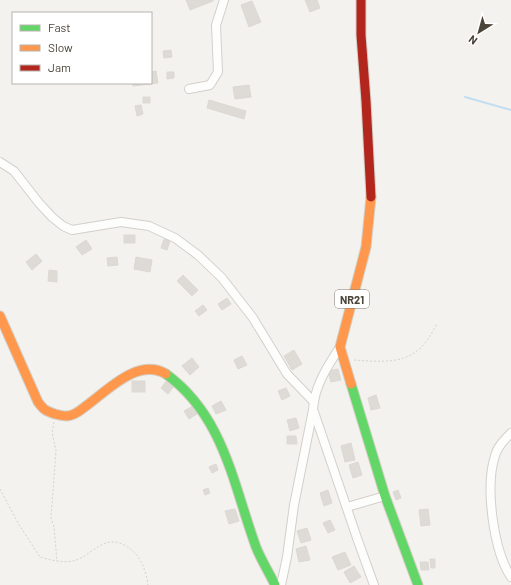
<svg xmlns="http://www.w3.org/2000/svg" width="511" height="585" font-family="Barlow,sans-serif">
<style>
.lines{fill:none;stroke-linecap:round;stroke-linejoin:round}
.stream{stroke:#c0ddf1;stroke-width:2}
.building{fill:#dedbd6;stroke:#dcd9d4}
.street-casing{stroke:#d2d0cb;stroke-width:10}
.fast-casing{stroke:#d3cfc5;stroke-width:11}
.slow-casing{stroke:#d3cfc5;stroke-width:11}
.jam-casing{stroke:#d3cfc5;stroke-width:11}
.path{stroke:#d3d2cc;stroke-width:1;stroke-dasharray:2 2;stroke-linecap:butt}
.street{stroke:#fdfdfc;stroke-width:8}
.fast{stroke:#63d668;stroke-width:9}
.slow{stroke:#ff974d;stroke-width:9}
.jam{stroke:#b3261e;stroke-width:9}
.labels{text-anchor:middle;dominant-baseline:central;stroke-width:3;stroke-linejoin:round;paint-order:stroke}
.shield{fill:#fff;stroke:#817c74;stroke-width:1}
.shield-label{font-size:11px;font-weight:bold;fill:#4b4439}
</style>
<rect width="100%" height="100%" fill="#f4f2ee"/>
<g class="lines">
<!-- stream -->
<path class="stream" d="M465 97 511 110"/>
</g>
<!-- building -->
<g class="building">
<path d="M186 0H213V1L190 10Z"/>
<path d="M305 0H317L320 8 310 12Z"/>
<path d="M252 1 261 22 249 27 241 5Z"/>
<path d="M171 50 172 57 164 58 163 51Z"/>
<path d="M156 71 158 83 133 86V83H151V72Z"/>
<path d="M167 72H174V78L167 79Z"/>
<path d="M249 85 251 97 235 99 233 87Z"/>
<rect x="143" y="97" width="7" height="6"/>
<path d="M209 100 246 111 244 119 207 108Z"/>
<path d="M141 105 143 114 137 116 135 106Z"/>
<rect x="124" y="235" width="11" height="8"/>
<path d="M164 239 170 241 167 250 161 248Z"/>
<path d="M86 240 92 249 82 255 76 247Z"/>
<path d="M36 254 42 261 32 270 26 262Z"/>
<path d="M117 257 118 265 108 266 107 258Z"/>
<path d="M136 257 152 260 150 272 134 269Z"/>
<path d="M49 270 57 271V282L48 281Z"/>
<path d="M183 275 198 290 192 296 177 281Z"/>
<path d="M227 298 231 304 222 310 218 304Z"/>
<path d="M203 305 207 310 199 316 195 311Z"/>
<path d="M294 350 302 364 292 370 284 356Z"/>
<path d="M242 356 247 365 238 369 234 360Z"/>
<path d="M192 358 199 367 190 375 182 366Z"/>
<path d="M338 369 341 380 331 382 328 371Z"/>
<path d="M168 379 175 385 168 394 161 388Z"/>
<rect x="132" y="381" width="13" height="11"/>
<path d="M286 388 290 396 282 400 278 391Z"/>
<path d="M376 395 380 408 371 410 368 398Z"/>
<path d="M221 401 226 410 216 414 212 406Z"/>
<path d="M193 406 197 414 189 419 184 411Z"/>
<path d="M296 418 299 428 290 431 287 420Z"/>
<path d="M287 436H296L297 444H287Z"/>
<path d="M351 443 355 460 345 462 341 446Z"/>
<path d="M358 462 362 475 353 478 349 465Z"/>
<path d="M216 464 218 470 212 473 209 467Z"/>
<path d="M208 488 210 493 205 495 203 490Z"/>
<path d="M328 490 332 503 324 506 320 493Z"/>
<path d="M398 490 401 498 396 500 393 492Z"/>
<path d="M235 509 239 521 229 524 225 511Z"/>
<path d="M428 509 430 525 421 526 419 510Z"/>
<path d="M330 520 335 530 328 533 323 523Z"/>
<path d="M307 528 311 540 301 543 297 531Z"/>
<path d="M306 546 310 560 299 562 296 549Z"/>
<path d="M345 552 351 565 338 570 332 557Z"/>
<path d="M430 559H435V568H431Z"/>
<path d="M420 562H428L429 570H421Z"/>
<path d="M354 566 361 577 350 583 344 572Z"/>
</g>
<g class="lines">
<!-- street casing -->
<g class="street-casing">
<g id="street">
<path d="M189 89 210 85 218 72 216 25 224 0"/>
<path d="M0 162 14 171 39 203 52 217 63 226 72 230 121 222 149 226 175 238 198 255 222 278 253 318 287 374 314 402"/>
<path d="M314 412 357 538 374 585"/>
<path d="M511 433C505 439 497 447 495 456 485 486 493 550 511 577"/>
<path d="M347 507 385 496"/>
<path d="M281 585 287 557 294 505 313 410C314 387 327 367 340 347"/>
</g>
</g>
<!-- fast casing -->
<g class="fast-casing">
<g id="fast">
<path d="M166 374C224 416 233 484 256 547 261 560 269 572 275 585"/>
<path d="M351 384 385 496 418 585"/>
</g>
</g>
<!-- slow casing -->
<g class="slow-casing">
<g id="slow">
<path d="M0 316 38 402C44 410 46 411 55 414 59 415 63 416 67 416 74 416 81 410 86 406 107 391 138 357 166 374"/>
<path d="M351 384 340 347 366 247 371 197"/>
</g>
</g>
<!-- jam casing -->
<g class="jam-casing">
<path id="jam" d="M361 0V35L366 101 371 197"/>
</g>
<!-- path -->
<g class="path">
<path d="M354 360C395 363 418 364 437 323"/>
<path d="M54 422 52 433 56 450 51 518 54 527 57 561"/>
<path d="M0 489 18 523 40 557C50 560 66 564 76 560 86 557 95 547 106 543 112 541 118 542 124 545 139 552 146 569 148 585"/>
</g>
<!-- street -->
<use href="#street" class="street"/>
<!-- fast -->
<use href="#fast" class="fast"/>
<!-- slow -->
<use href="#slow" class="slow"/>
<!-- jam -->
<use href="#jam" class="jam"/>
</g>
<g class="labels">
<!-- shield labels -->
<rect class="shield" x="335" y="290" width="34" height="18" rx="3"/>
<g class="shield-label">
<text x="352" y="299">NR21</text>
</g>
</g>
<!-- legend -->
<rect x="12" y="12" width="140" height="72" fill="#ffffff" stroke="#b7b4b0"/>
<rect x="20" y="25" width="20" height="6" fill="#63d668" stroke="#b7b4b0"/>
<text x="48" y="32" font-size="12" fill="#4b4439">Fast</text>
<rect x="20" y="45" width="20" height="6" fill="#ff974d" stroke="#b7b4b0"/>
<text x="48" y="52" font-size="12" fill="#4b4439">Slow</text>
<rect x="20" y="65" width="20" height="6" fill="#b3261e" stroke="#b7b4b0"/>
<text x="48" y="72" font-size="12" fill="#4b4439">Jam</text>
<!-- north arrow -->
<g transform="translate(479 32) rotate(217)" stroke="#ffffff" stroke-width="3" paint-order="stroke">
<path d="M0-3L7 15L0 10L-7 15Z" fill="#4b4439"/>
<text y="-6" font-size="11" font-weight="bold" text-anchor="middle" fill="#4b4439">N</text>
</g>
</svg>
